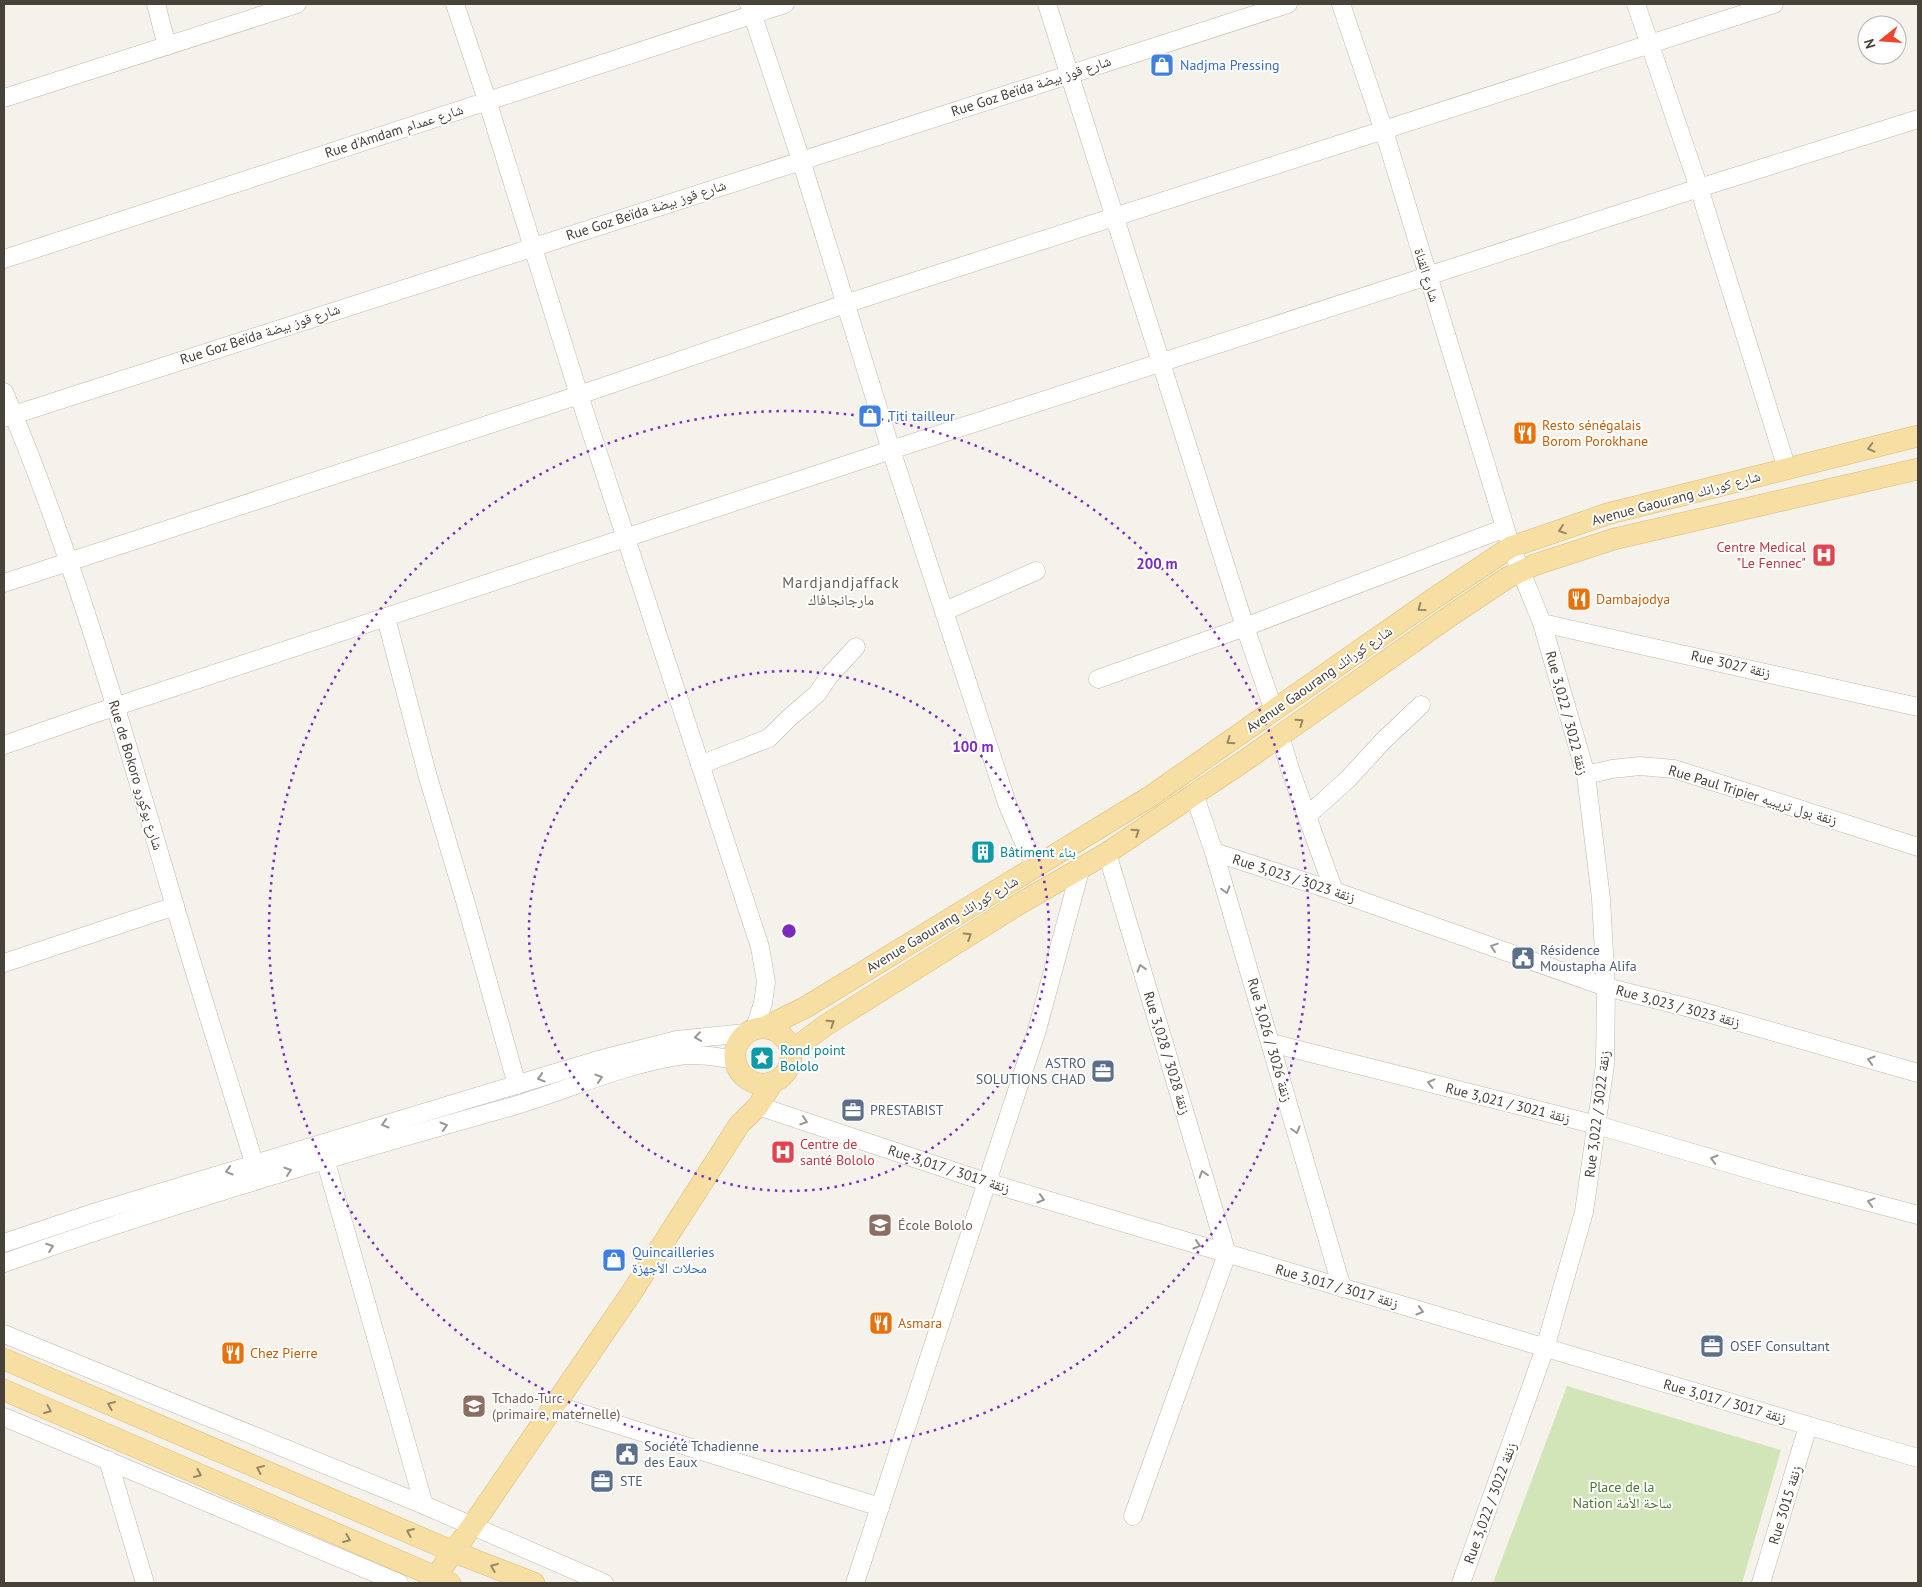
<svg xmlns="http://www.w3.org/2000/svg" width="1922" height="1587" font-family="'PT Sans','Noto Naskh Arabic',sans-serif">
<style>
.green{fill:#d1e5b8}
.lines{fill:none;stroke-linecap:round;stroke-linejoin:round}
.minor-casing{stroke:#bfb9ae;stroke-width:19}
.major-casing{stroke:#dcbb72;stroke-width:22}
.minor{stroke:#fff;stroke-width:18}
.major{stroke:#f7dea2;stroke-width:21}
.oneway{stroke:#978868}
.oneway2{stroke:#9a9792}
.ring{fill:none;stroke:#7b2cbf;stroke-width:2.5;stroke-dasharray:2.5 5}
.labels{text-anchor:middle;dominant-baseline:central;stroke-width:4;stroke-linejoin:round;paint-order:stroke}
.shop-label{font-size:14px;fill:#366cbe;stroke:#fff;text-anchor:start}
.street-label{font-size:14px;fill:#484239;stroke:#fff}
.food-label{font-size:14px;fill:#c56008;stroke:#fff;text-anchor:start}
.health-label{font-size:14px;fill:#be3a42;stroke:#fff;text-anchor:end}
.culture-label{font-size:14px;fill:#0d838f;stroke:#fff;text-anchor:start}
.service-label{font-size:14px;fill:#4e5e75;stroke:#fff;text-anchor:start}
.education-label{font-size:14px;fill:#785e54;stroke:#fff;text-anchor:start}
.park-label{font-size:14px;fill:#4c7730;stroke:#fff}
.neighbourhood-label{font-size:15px;letter-spacing:1px;fill:#6a6051;stroke:#fff}
.centre{fill:#7b2cbf;stroke:#fff;stroke-width:2.5}
.ring-label{font-size:15px;text-anchor:middle;font-weight:bold;fill:#7b2cbf;stroke:#fff;stroke-width:4;stroke-linejoin:round;paint-order:stroke}
</style>
<rect width="100%" height="100%" fill="#f4f2eb"/>
<!-- green -->
<path class="green" d="M1567 1386 1781 1450 1742 1583H1493Z"/>
<g class="lines">
<!-- minor casing -->
<g class="minor-casing">
<g id="minor">
<path d="M156 4 167 46"/>
<path d="M455 4 487 100 579 395 760 947 766 982 763 1003 755 1028"/>
<path d="M749 4 801 160 891 450 1007 803 1021 836 1036 866"/>
<path d="M1047 4 1245 627 1274 711"/>
<path d="M1341 4 1384 131 1511 547 1542 623 1586 775 1601 899 1606 987 1605 1064 1584 1212 1545 1348 1461 1583"/>
<path d="M1636 4 1699 188 1787 469"/>
<path d="M4 98 297 4"/>
<path d="M4 259 785 4"/>
<path d="M4 392C72 552 120 720 169 886 196 979 226 1071 254 1163"/>
<path d="M4 418 1288 4"/>
<path d="M4 583 579 395 845 304 1774 4"/>
<path d="M945 611 1036 571"/>
<path d="M386 618 428 777 466 904 517 1085"/>
<path d="M1542 623 1918 707"/>
<path d="M1098 679 1245 627 1505 528"/>
<path d="M1280 736 1291 772 1334 891"/>
<path d="M4 745 93 714 891 450 1699 188 1918 119"/>
<path d="M700 765 769 738 789 718 817 694 830 675 856 647"/>
<path d="M1586 775 1612 769 1640 766 1674 769 1918 847"/>
<path d="M1194 794 1214 852 1342 1288"/>
<path d="M1307 816 1348 779 1383 741 1421 705"/>
<path d="M1214 852 1334 891 1606 987 1690 1008 1918 1073"/>
<path d="M1107 853 1227 1254 1133 1516"/>
<path d="M4 963 175 906"/>
<path d="M1271 1043 1597 1125 1779 1178 1918 1215"/>
<path d="M758 1106 986 1182 1918 1458"/>
<path d="M325 1159 424 1505"/>
<path d="M4 1243 96 1212 598 1060 677 1040 746 1033"/>
<path d="M4 1263C170 1204 340 1155 510 1107 566 1091 620 1065 678 1056 697 1053 717 1057 735 1060"/>
<path d="M4 1334 424 1505 604 1583"/>
<path d="M555 1405 880 1507"/>
<path d="M4 1417 399 1583"/>
<path d="M108 1460 145 1583"/>
<path d="M855 1583 1037 1030 1081 867"/>
<path d="M1761 1583 1808 1426"/>
</g>
</g>
<!-- major casing -->
<g class="major-casing">
<g id="major">
<path d="M765 1027 806 1007 1151 796 1436 597 1511 547 1607 514 1918 436"/>
<circle cx="763" cy="1056" r="28"/>
<path d="M791 1051 826 1025 1014 907 1107 853 1250 757 1450 616 1507 578 1534 565 1614 539 1918 469"/>
<path d="M4 1359 454 1552 534 1583"/>
<path d="M4 1390 450 1583"/>
<path d="M431 1583 472 1526 632 1292 739 1125 758 1106 773 1082"/>
</g>
</g>
<!-- minor -->
<use href="#minor" class="minor"/>
<!-- major -->
<use href="#major" class="major"/>
</g>
<!-- one-way arrows -->
<defs><path id="oneway-chevron" d="M-2-3.5L2.5 0L-2 3.5" fill="none" stroke-width="1.6" stroke-linecap="round" stroke-linejoin="round" transform="scale(1.25)"/></defs>
<g class="oneway">
<use href="#oneway-chevron" transform="translate(1871 448) rotate(166)"/>
<use href="#oneway-chevron" transform="translate(1562 530) rotate(161)"/>
<use href="#oneway-chevron" transform="translate(1421 608) rotate(144)"/>
<use href="#oneway-chevron" transform="translate(1300 722) rotate(-35)"/>
<use href="#oneway-chevron" transform="translate(1230 741) rotate(146)"/>
<use href="#oneway-chevron" transform="translate(1136 832) rotate(-34)"/>
<use href="#oneway-chevron" transform="translate(968 936) rotate(-32)"/>
<use href="#oneway-chevron" transform="translate(831 1023) rotate(-33)"/>
<use href="#oneway-chevron" transform="translate(111 1405) rotate(-157)"/>
<use href="#oneway-chevron" transform="translate(48 1410) rotate(23)"/>
<use href="#oneway-chevron" transform="translate(260 1469) rotate(-157)"/>
<use href="#oneway-chevron" transform="translate(198 1474) rotate(23)"/>
<use href="#oneway-chevron" transform="translate(410 1532) rotate(-157)"/>
<use href="#oneway-chevron" transform="translate(347 1539) rotate(23)"/>
<use href="#oneway-chevron" transform="translate(494 1567) rotate(-158)"/>
</g>
<g class="oneway2">
<use href="#oneway-chevron" transform="translate(1226 890) rotate(74)"/>
<use href="#oneway-chevron" transform="translate(1494 947) rotate(-161)"/>
<use href="#oneway-chevron" transform="translate(1141 968) rotate(-107)"/>
<use href="#oneway-chevron" transform="translate(698 1037) rotate(172)"/>
<use href="#oneway-chevron" transform="translate(1871 1060) rotate(-164)"/>
<use href="#oneway-chevron" transform="translate(541 1078) rotate(163)"/>
<use href="#oneway-chevron" transform="translate(599 1078) rotate(-18)"/>
<use href="#oneway-chevron" transform="translate(1431 1083) rotate(-166)"/>
<use href="#oneway-chevron" transform="translate(804 1121) rotate(18)"/>
<use href="#oneway-chevron" transform="translate(385 1124) rotate(164)"/>
<use href="#oneway-chevron" transform="translate(444 1126) rotate(-16)"/>
<use href="#oneway-chevron" transform="translate(1296 1130) rotate(74)"/>
<use href="#oneway-chevron" transform="translate(1714 1159) rotate(-164)"/>
<use href="#oneway-chevron" transform="translate(229 1171) rotate(163)"/>
<use href="#oneway-chevron" transform="translate(288 1171) rotate(-18)"/>
<use href="#oneway-chevron" transform="translate(1203 1174) rotate(-107)"/>
<use href="#oneway-chevron" transform="translate(1041 1199) rotate(17)"/>
<use href="#oneway-chevron" transform="translate(1871 1202) rotate(-165)"/>
<use href="#oneway-chevron" transform="translate(1197 1245) rotate(17)"/>
<use href="#oneway-chevron" transform="translate(50 1247) rotate(-20)"/>
<use href="#oneway-chevron" transform="translate(1420 1311) rotate(17)"/>
</g>
<!-- distance rings -->
<g class="ring">
<circle cx="789" cy="931" r="260"/>
<circle cx="789" cy="931" r="520"/>
</g>
<!-- icons -->
<defs>
<g id="shop-square" transform="scale(1.25)"><rect x="-9" y="-9" width="18" height="18" rx="4" fill="#3f7fe0" stroke="#fff"/><path d="M-5-2.5h2.3a2.7 3.5 0 0 1 5.4 0H5L5.5 6h-11ZM-1.5-2.5h3a1.5 2.3 0 0 0-3 0Z" fill="#fff"/></g>
<g id="restaurant-square" transform="scale(1.25)"><rect x="-9" y="-9" width="18" height="18" rx="4" fill="#e8710a" stroke="#fff"/><path d="M-5-6h1v4h1v-4h1v4h1v-4h1v5L-1.5 .5V6h-2V.5L-5-1ZM5-6V6H3V1.5H1.5Q1.5-4 5-6Z" fill="#fff"/></g>
<g id="hospital-square" transform="scale(1.25)"><rect x="-9" y="-9" width="18" height="18" rx="4" fill="#e0444e" stroke="#fff"/><path d="M-5-5h3v3.5h4V-5h3V5h-3V1.5h-4V5h-3Z" fill="#fff"/></g>
<g id="building-square" transform="scale(1.25)"><rect x="-9" y="-9" width="18" height="18" rx="4" fill="#0f9aa8" stroke="#fff"/><path d="M-4-6H4V6H1V3H-1V6H-4ZM-2.5-4.3h1.7v1.8h-1.7ZM.8-4.3h1.7v1.8H.8ZM-2.5-1h1.7V.8h-1.7ZM.8-1h1.7V.8H.8Z" fill="#fff"/></g>
<g id="civic-square" transform="scale(1.25)"><rect x="-9" y="-9" width="18" height="18" rx="4" fill="#5c6f8a" stroke="#fff"/><path d="M-.6-6.5H3V-4.5H.6V-3L4-1V1h2V6H-6V1h2V-1L-.6-3ZM-1.2 2.5V6h2.4V2.5Z" fill="#fff"/></g>
<g id="sight-square" transform="scale(1.25)"><rect x="-9" y="-9" width="18" height="18" rx="4" fill="#0f9aa8" stroke="#fff"/><path d="M0-6L1.8-2.2L6-1.7L2.9 1.2L3.7 5.4L0 3.3L-3.7 5.4L-2.9 1.2L-6-1.7L-1.8-2.2Z" fill="#fff"/></g>
<g id="office-square" transform="scale(1.25)"><rect x="-9" y="-9" width="18" height="18" rx="4" fill="#5c6f8a" stroke="#fff"/><path d="M-6-3h4V-5.5h4V-3h4V5H-6ZM-1-4.5V-3h2v-1.5ZM-6 0V1H6V0Z" fill="#fff"/></g>
<g id="school-square" transform="scale(1.25)"><rect x="-9" y="-9" width="18" height="18" rx="4" fill="#8d6e63" stroke="#fff"/><path d="M0-5L7-2L0 1L-7-2ZM-4 1L0 2.5L4 1V4Q0 6-4 4Z" fill="#fff"/></g>
</defs>
<g fill-rule="evenodd">
<use href="#shop-square" x="1162" y="65"/>
<use href="#shop-square" x="870" y="416"/>
<use href="#restaurant-square" x="1525" y="433"/>
<use href="#hospital-square" x="1824" y="555"/>
<use href="#restaurant-square" x="1579" y="599"/>
<use href="#building-square" x="983" y="852"/>
<use href="#civic-square" x="1523" y="958"/>
<use href="#sight-square" x="762" y="1058"/>
<use href="#office-square" x="1103" y="1071"/>
<use href="#office-square" x="853" y="1110"/>
<use href="#hospital-square" x="783" y="1152"/>
<use href="#school-square" x="880" y="1225"/>
<use href="#shop-square" x="614" y="1260"/>
<use href="#restaurant-square" x="881" y="1323"/>
<use href="#office-square" x="1712" y="1346"/>
<use href="#restaurant-square" x="233" y="1353"/>
<use href="#school-square" x="474" y="1406"/>
<use href="#civic-square" x="627" y="1454"/>
<use href="#office-square" x="602" y="1481"/>
</g>
<g class="labels">
<!-- shop labels -->
<g class="shop-label">
<text x="1180" y="65">Nadjma Pressing</text>
<text x="888" y="416">Titi tailleur</text>
<text x="632" y="1252">Quincailleries<tspan x="632" dy="16">محلات الأجهزة</tspan></text>
</g>
<!-- street labels -->
<g class="street-label">
<text transform="translate(1031 86) rotate(-18)">Rue Goz Beïda شارع قوز بيضة</text>
<text transform="translate(394 131) rotate(-18)">Rue d'Amdam شارع عمدام</text>
<text transform="translate(646 210) rotate(-18)">Rue Goz Beïda شارع قوز بيضة</text>
<text transform="translate(1427 275) rotate(73)">شارع القناة</text>
<text transform="translate(260 334) rotate(-18)">Rue Goz Beïda شارع قوز بيضة</text>
<text transform="translate(1676 498) rotate(-15)">Avenue Gaourang شارع كورانك</text>
<text transform="translate(1731 664) rotate(13)">Rue 3027 زنقة</text>
<text transform="translate(1319 679) rotate(-35)">Avenue Gaourang شارع كورانك</text>
<text transform="translate(1567 713) rotate(75)">Rue 3,022 / زنقة 3022</text>
<text transform="translate(136 775) rotate(73)">Rue de Bokoro شارع بوكورو</text>
<text transform="translate(1753 795) rotate(17)">Rue Paul Tripier زنقة بول تريبيه</text>
<text transform="translate(1294 878) rotate(18)">Rue 3,023 / زنقة 3023</text>
<text transform="translate(942 924) rotate(-31)">Avenue Gaourang شارع كورانك</text>
<text transform="translate(1678 1006) rotate(15)">Rue 3,023 / زنقة 3023</text>
<text transform="translate(1270 1040) rotate(74)">Rue 3,026 / زنقة 3026</text>
<text transform="translate(1167 1053) rotate(73)">Rue 3,028 / زنقة 3028</text>
<text transform="translate(1508 1103) rotate(14)">Rue 3,021 / زنقة 3021</text>
<text transform="translate(1597 1114) rotate(-83)">Rue 3,022 / زنقة 3022</text>
<text transform="translate(949 1169) rotate(18)">Rue 3,017 / زنقة 3017</text>
<text transform="translate(1337 1286) rotate(16)">Rue 3,017 / زنقة 3017</text>
<text transform="translate(1725 1401) rotate(16)">Rue 3,017 / زنقة 3017</text>
<text transform="translate(1490 1503) rotate(-70)">Rue 3,022 / زنقة 3022</text>
<text transform="translate(1785 1505) rotate(-73)">Rue 3015 زنقة</text>
</g>
<!-- food labels -->
<g class="food-label">
<text x="1542" y="425">Resto sénégalais<tspan x="1542" dy="16">Borom Porokhane</tspan></text>
<text x="1596" y="599">Dambajodya</text>
<text x="898" y="1323">Asmara</text>
<text x="250" y="1353">Chez Pierre</text>
</g>
<!-- health labels -->
<g class="health-label">
<text x="1806" y="547">Centre Medical<tspan x="1806" dy="16">"Le Fennec"</tspan></text>
<text x="800" y="1144" text-anchor="start">Centre de<tspan x="800" dy="16">santé Bololo</tspan></text>
</g>
<!-- culture labels -->
<g class="culture-label">
<text x="1000" y="852">Bâtiment بناء</text>
<text x="780" y="1050">Rond point<tspan x="780" dy="16">Bololo</tspan></text>
</g>
<!-- service labels -->
<g class="service-label">
<text x="1540" y="950">Résidence<tspan x="1540" dy="16">Moustapha Alifa</tspan></text>
<text x="1086" y="1063" text-anchor="end">ASTRO<tspan x="1086" dy="16">SOLUTIONS CHAD</tspan></text>
<text x="870" y="1110">PRESTABIST</text>
<text x="1730" y="1346">OSEF Consultant</text>
<text x="644" y="1446">Société Tchadienne<tspan x="644" dy="16">des Eaux</tspan></text>
<text x="620" y="1481">STE</text>
</g>
<!-- education labels -->
<g class="education-label">
<text x="898" y="1225">École Bololo</text>
<text x="492" y="1398">Tchado-Turc<tspan x="492" dy="16">(primaire, maternelle)</tspan></text>
</g>
<!-- park labels -->
<g class="park-label">
<text x="1622" y="1487">Place de la<tspan x="1622" dy="16">Nation ساحة الأمة</tspan></text>
</g>
<!-- neighbourhood labels -->
<g class="neighbourhood-label">
<text x="841" y="582">Mardjandjaffack<tspan x="841" dy="17">مارجانجافاك</tspan></text>
</g>
</g>
<circle cx="789" cy="931" r="8" class="centre"/>
<g class="ring-label">
<text x="1157" y="569">200 m</text>
<text x="973" y="752">100 m</text>
</g>
<!-- border -->
<rect width="1922" height="1587" fill="none" stroke="#484239" stroke-width="10"/>
<!-- north arrow -->
<g transform="translate(1882 40) rotate(253)"><circle r="24" fill="#ffffff" stroke="#b6b3b0"/>
<path d="M0-4L9 19L0 12L-9 19Z" fill="#ea472c"/>
<text y="-8" font-size="14" font-weight="bold" text-anchor="middle" fill="#484239">N</text>
</g>
</svg>
